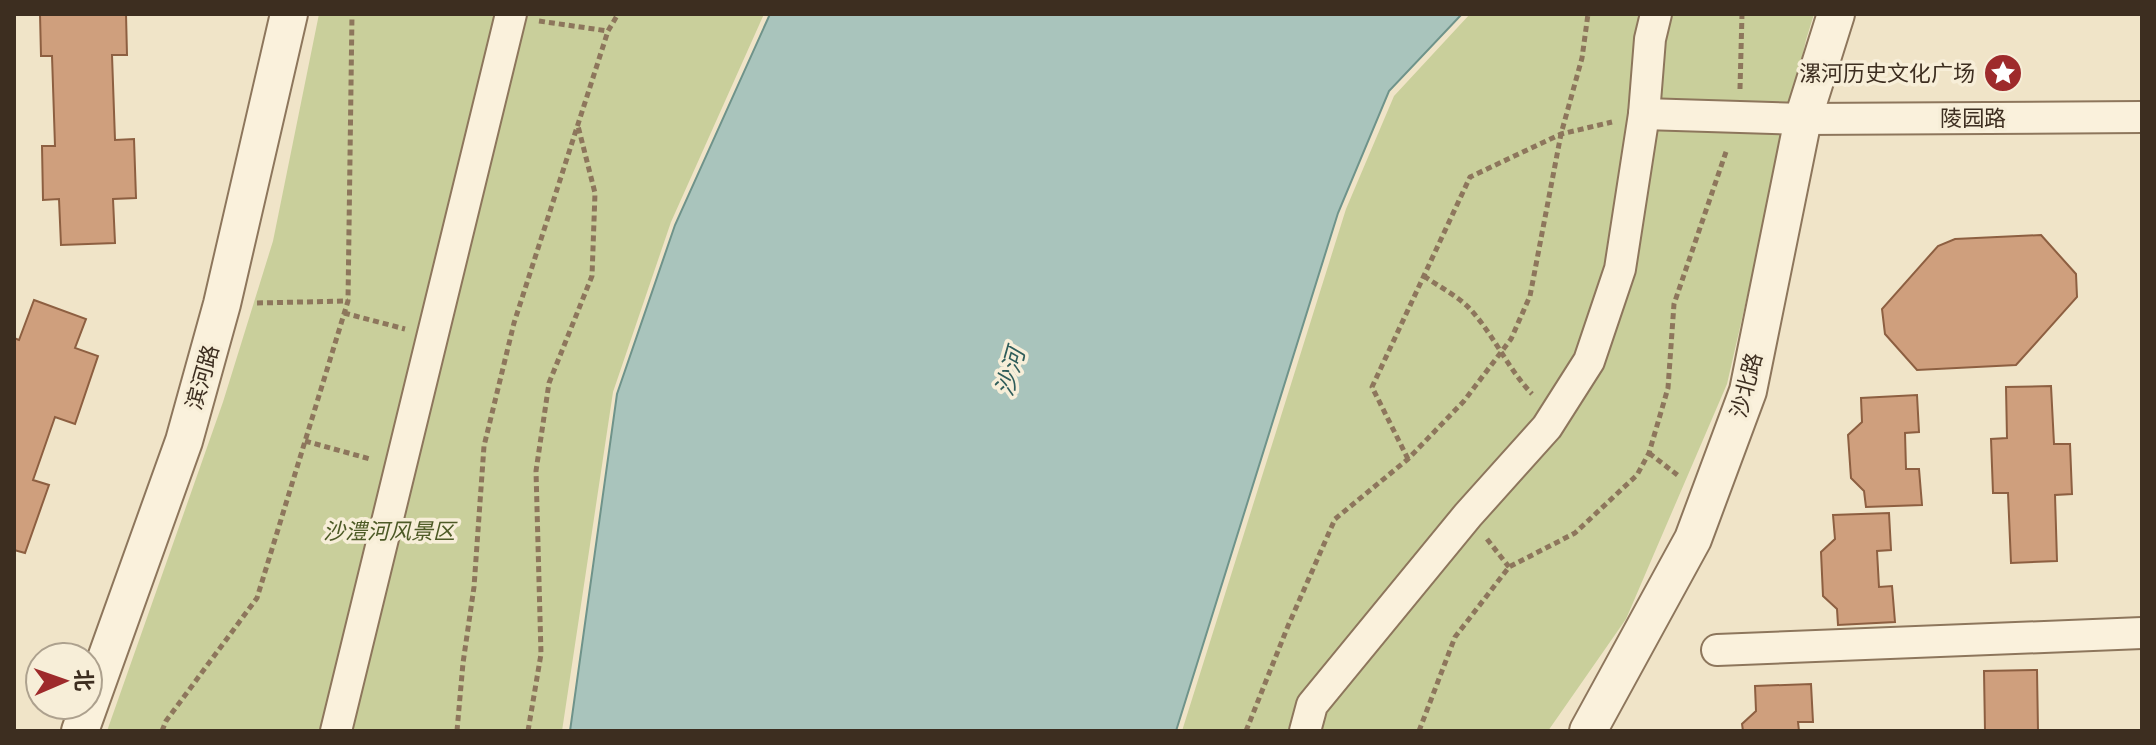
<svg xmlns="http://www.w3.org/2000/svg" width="2156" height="745" font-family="Lora,'Noto Sans SC',serif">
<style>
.green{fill:#c9cf9b}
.water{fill:#a9c4bc;stroke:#6f938a;stroke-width:2}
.building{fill:#cf9f7d;stroke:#8d5f41;stroke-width:2}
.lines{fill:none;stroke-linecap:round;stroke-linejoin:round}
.minor-casing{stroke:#8d765c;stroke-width:34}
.tertiary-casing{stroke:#8d765c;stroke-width:40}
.path{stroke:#8d765c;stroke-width:5;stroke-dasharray:6 4;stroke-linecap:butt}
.minor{stroke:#faf1dc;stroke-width:30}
.tertiary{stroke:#faf1dc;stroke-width:36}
.labels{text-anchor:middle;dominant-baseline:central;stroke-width:7;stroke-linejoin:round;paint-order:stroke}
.poi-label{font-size:22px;fill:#3d2e20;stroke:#f7eed8;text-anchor:end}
.street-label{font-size:22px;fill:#3d2e20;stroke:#f7eed8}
.park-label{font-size:22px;font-style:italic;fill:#4d5a26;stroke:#f7eed8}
.water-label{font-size:24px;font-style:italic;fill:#2f5d5a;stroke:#f7eed8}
</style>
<rect width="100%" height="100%" fill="#f0e4c8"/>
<!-- green -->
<g class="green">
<path d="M319 14H764L671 222 613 392 562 731H107L223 402 273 241Z"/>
<path d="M1470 14H1814L1806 40 1727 384 1626 619 1548 731H1182L1346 209 1394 96Z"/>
</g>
<!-- water -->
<path class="water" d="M770 14H1462L1389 91 1338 213 1176 731H570L617 394 675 225Z"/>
<!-- building -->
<g class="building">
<path d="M40 14H126L127 55H112L115 140 134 139 136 198 113 199 115 243 61 245 59 199 43 200 42 146H55L52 56H41Z"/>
<path d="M2041 235 2076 274 2077 297 2016 365 1917 370 1885 334 1882 309 1938 246 1955 239Z"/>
<path d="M34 300 86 319 75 348 98 356 75 424 55 417 33 480 49 485 25 553 14 550V338L19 340Z"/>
<path d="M2051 386 2054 444H2070L2072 494 2055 495 2057 561 2011 563 2008 493H1993L1991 439 2007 438 2006 387Z"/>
<path d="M1917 395 1919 432 1905 433 1906 469H1919L1922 505 1866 507 1864 491 1851 478 1848 435 1862 422 1861 398Z"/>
<path d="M1889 513 1891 550 1877 551 1879 587 1892 586 1895 622 1838 625 1837 609 1823 596 1821 552 1835 539 1833 515Z"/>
<path d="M2037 670 2038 731H1985L1984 671Z"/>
<path d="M1811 684 1813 722H1798L1799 731H1743L1742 724 1756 711 1755 686Z"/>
</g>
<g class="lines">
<!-- minor casing -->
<g class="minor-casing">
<g id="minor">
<path d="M1644 114 1803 119 2142 117"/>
<path d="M1717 650 2142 633"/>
<path d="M336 731 511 14"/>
<path d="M1305 731 1312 705 1468 515 1547 427 1589 361 1620 269 1644 114 1650 39 1656 14"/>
</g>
</g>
<!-- tertiary casing -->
<g class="tertiary-casing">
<g id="tertiary">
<path d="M80 731 184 441 222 304 289 14"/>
<path d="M1588 731 1693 539 1748 391 1803 119 1836 14"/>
</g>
</g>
<!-- path -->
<g class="path">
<path d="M539 21 608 31"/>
<path d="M1740 89 1742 14"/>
<path d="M1424 276C1438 286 1458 296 1470 309 1494 335 1508 369 1532 394"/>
<path d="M257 303 348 301"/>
<path d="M344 313 405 329"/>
<path d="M305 441 370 459"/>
<path d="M1649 453 1680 477"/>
<path d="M1408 459 1372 387 1470 177 1561 134 1612 122"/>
<path d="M1487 539 1509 567"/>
<path d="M162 731 166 721 257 598 348 301 352 14"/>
<path d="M457 731 463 663 474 587 484 446 514 323 608 31 618 14"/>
<path d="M528 731 541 654 536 471 549 383 592 276 595 193 578 126"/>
<path d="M1246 731 1288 626 1335 519 1408 459 1464 401 1511 339 1530 296 1561 134 1582 58 1588 14"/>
<path d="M1419 731 1455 637 1509 567 1575 533 1637 475 1649 453 1668 388 1674 304 1727 149"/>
</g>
<!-- minor -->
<use href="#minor" class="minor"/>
<!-- tertiary -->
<use href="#tertiary" class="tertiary"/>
</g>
<!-- icons -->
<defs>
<g id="sight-disc" transform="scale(2)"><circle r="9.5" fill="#9e2a2b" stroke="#f7eed8"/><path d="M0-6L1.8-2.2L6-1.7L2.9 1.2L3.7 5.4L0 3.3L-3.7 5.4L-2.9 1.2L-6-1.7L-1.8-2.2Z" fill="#fff"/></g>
</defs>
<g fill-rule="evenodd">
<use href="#sight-disc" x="2003" y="73"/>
</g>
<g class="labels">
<!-- poi labels -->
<g class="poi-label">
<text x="1975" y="73">漯河历史文化广场</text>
</g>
<!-- street labels -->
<g class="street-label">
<text x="1973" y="118">陵园路</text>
<text transform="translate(202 377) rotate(-74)">滨河路</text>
<text transform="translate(1746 385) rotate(-75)">沙北路</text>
</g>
<!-- park labels -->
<g class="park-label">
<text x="389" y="531">沙澧河风景区</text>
</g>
<!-- water labels -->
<g class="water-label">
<text transform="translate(1010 372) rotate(-74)">沙河</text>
</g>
</g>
<!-- border -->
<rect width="2156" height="745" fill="none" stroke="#3d2e20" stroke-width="32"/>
<!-- north arrow -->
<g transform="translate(64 681) rotate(88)"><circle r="38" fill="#f7eed8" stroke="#ada18e" stroke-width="2"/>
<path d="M0-6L14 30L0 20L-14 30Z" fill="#9e2a2b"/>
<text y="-12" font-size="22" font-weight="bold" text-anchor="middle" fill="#3d2e20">北</text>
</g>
</svg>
